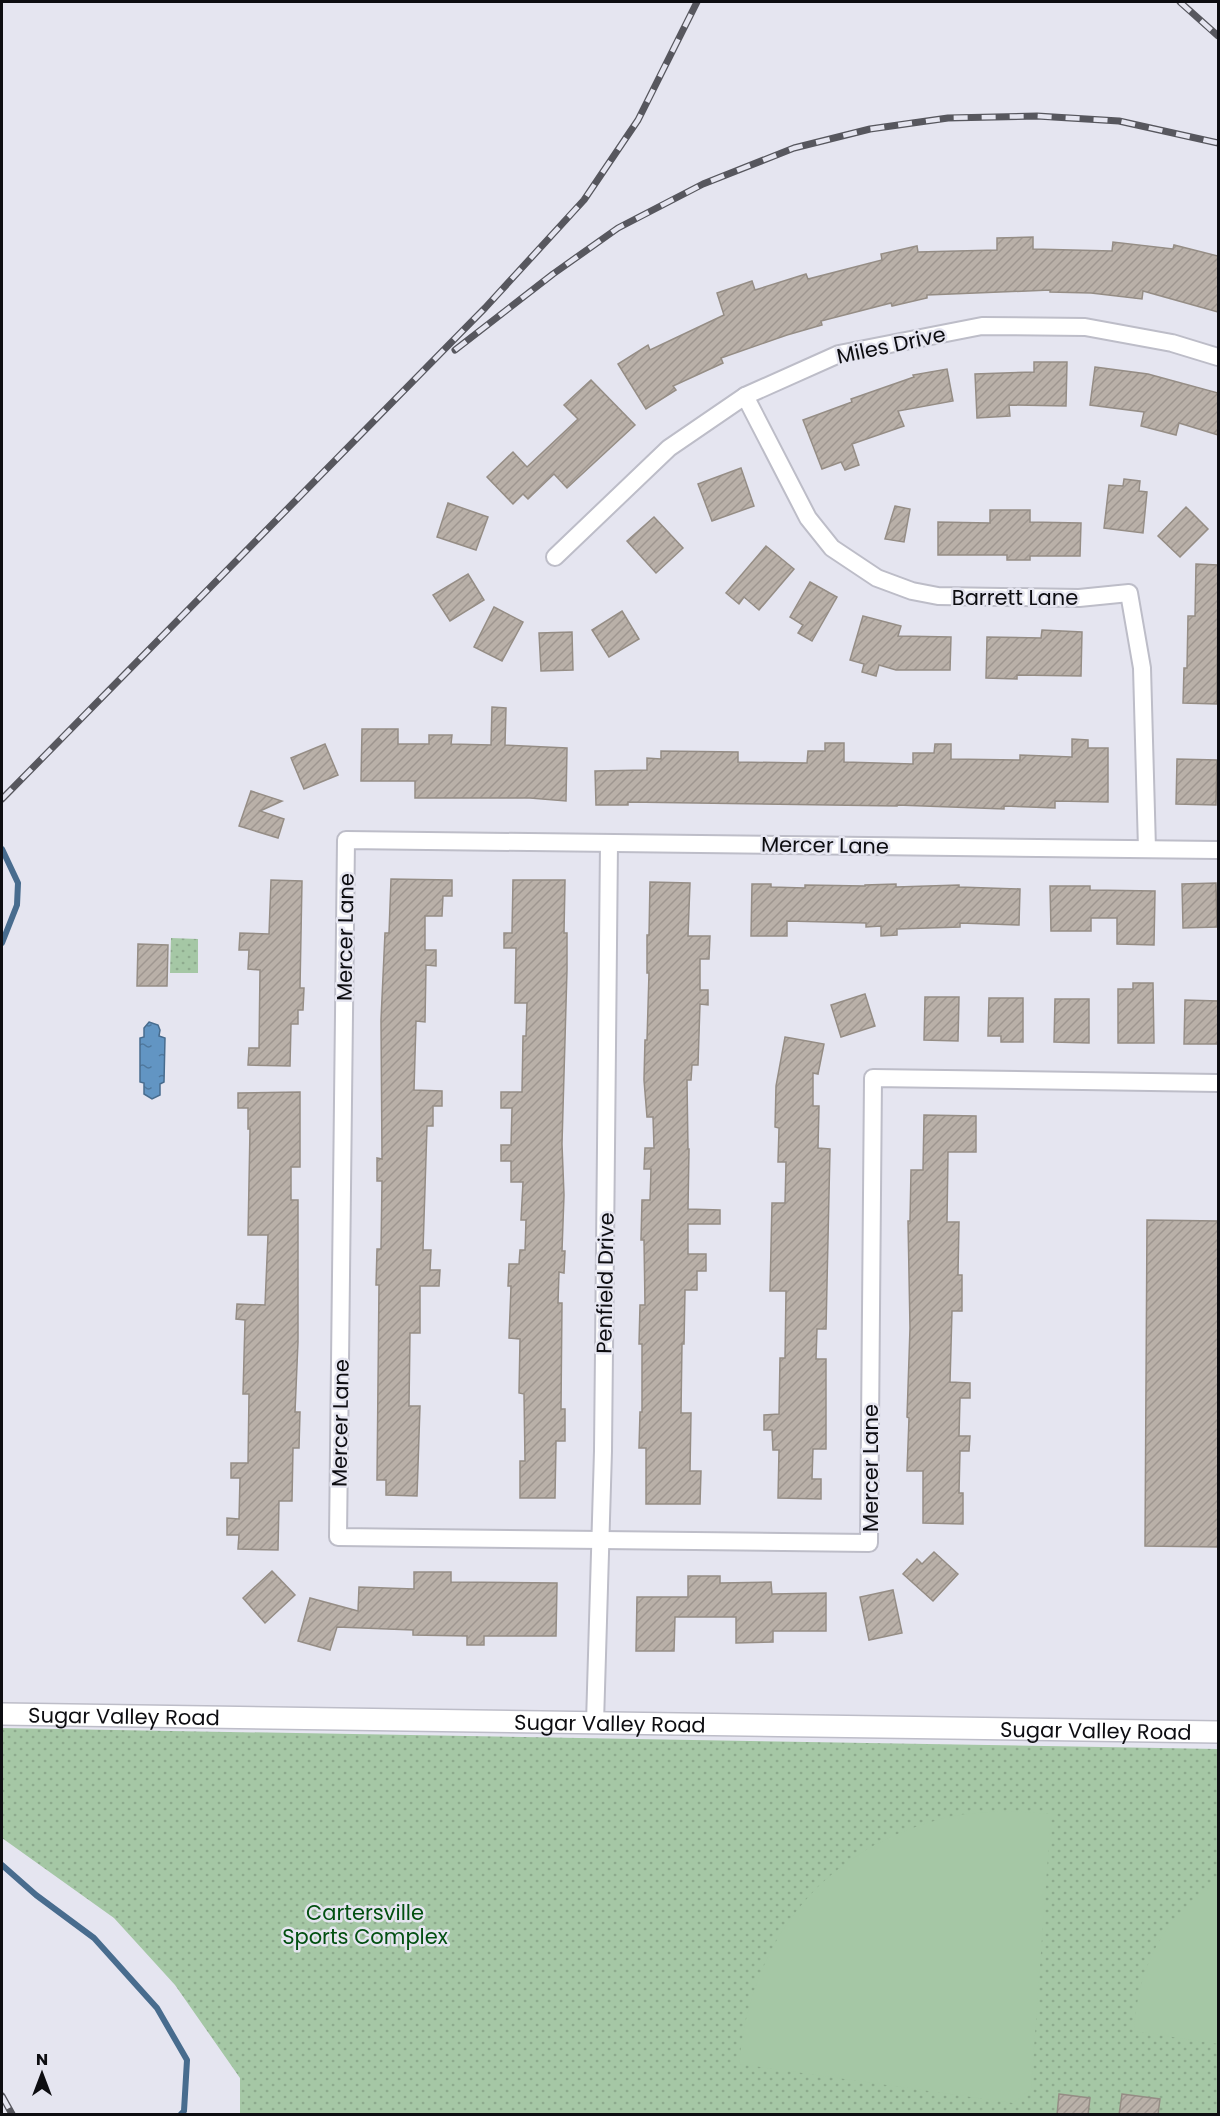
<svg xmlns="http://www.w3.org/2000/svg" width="1220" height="2116" font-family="Poppins,sans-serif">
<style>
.park{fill:url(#park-dots)}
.garden{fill:#a5c7a5}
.water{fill:url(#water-ripples);stroke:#486c8e;stroke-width:1.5}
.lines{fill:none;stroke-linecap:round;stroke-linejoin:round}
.stream{stroke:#486c8e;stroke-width:6}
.building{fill:url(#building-hatch);stroke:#958d85;stroke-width:1.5}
.minor-casing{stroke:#bdbdc8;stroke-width:20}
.tertiary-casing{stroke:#bdbdc8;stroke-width:24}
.minor{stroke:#fff;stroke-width:16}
.tertiary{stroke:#fff;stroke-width:21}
.rail-casing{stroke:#57575e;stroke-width:7}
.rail{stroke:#e5e5f0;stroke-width:4.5;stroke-dasharray:14;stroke-linecap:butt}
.labels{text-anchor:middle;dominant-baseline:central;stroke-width:5;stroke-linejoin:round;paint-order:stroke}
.street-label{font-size:21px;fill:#0d0d11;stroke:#e5e5f0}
.park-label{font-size:21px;fill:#025011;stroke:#e5e5f0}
</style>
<defs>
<pattern id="park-dots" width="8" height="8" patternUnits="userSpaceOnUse" patternTransform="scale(1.5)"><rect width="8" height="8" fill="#a5c7a5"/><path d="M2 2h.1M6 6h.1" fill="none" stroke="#8daa8d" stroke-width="1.8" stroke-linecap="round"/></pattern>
<pattern id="water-ripples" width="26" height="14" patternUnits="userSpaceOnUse" patternTransform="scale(1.5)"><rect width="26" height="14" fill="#6295c3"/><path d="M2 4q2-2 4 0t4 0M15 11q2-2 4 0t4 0" fill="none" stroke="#4f789d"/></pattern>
<pattern id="building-hatch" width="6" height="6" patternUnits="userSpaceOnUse" patternTransform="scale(1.5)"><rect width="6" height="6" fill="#b9b0a8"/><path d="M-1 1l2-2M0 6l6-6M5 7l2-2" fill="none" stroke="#9e9690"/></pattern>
</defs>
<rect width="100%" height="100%" fill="#e5e5f0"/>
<!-- park -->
<g class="park">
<path d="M171 938 198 939V973H170Z"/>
<path d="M2 1728 1218 1749V2114H240V2078L175 1985 114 1918 2 1838Z"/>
</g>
<!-- garden -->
<g class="garden">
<path d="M1011 1811 1051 1814 1031 2089 1013 2103 739 2064C750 1945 818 1854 934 1821 959 1813 985 1812 1011 1811Z"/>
<path d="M1218 1882V2044L1134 2031C1138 1966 1163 1917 1218 1882Z"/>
</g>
<!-- water -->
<path class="water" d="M149 1022 158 1025 160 1030 159 1036 165 1038 164 1082 160 1084V1095L152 1099 144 1094V1083L140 1082V1038L144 1037V1028Z"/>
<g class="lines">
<!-- stream -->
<g class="stream">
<path d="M2 849 18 883 17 905 2 943"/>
<path d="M2 1865 36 1895 94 1938 157 2008 187 2060 184 2111 181 2114"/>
</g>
</g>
<!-- building -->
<g class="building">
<path d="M1033 237V249L1112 251 1113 242 1173 249 1174 245 1218 256V312L1143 291 1142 299 1091 293 1050 292V290L927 295V298L892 306 891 303 821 321 822 325 787 335 721 358 723 363 673 386 676 390 646 409 618 364 648 345 650 350 724 315 717 293 752 281 755 290 806 274 808 279 882 260 881 254 917 246 918 252 997 250V238Z"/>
<path d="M1034 362H1067L1066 406 1009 405 1010 416 977 418 975 374 1034 372Z"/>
<path d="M1095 367 1148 374 1218 393V435L1179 423 1176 435 1141 426 1144 412 1090 405Z"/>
<path d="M947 369 953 401 898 411 904 426 852 444 859 465 845 470 841 462 822 469 803 420 852 402 851 399 914 377 913 375Z"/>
<path d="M591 380 635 425 567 488 554 474 528 499 523 494 513 504 487 477 513 452 527 467 578 419 564 405Z"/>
<path d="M741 468 754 506 712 521 698 484Z"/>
<path d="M1124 479 1140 481 1139 491 1147 492 1143 533 1104 528 1109 485 1123 486Z"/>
<path d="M448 503 488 517 476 550 437 537Z"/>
<path d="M895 506 910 509 904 542 885 539Z"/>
<path d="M1186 507 1208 529 1180 557 1158 536Z"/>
<path d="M990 510H1030V522L1081 523 1080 556H1030V560H1007V555H938V522L990 523Z"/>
<path d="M654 517 683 548 656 573 627 541Z"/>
<path d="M766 546 794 569 759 610 744 597 739 604 726 593Z"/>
<path d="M1196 564 1218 565 1217 704 1183 703 1184 668H1187L1188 616H1195Z"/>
<path d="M468 574 484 600 450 621 433 595Z"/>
<path d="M810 582 837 597 812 641 798 633 803 625 790 617Z"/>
<path d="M494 607 523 622 502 661 474 647Z"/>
<path d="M622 611 639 639 609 657 592 630Z"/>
<path d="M863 616 901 626 898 636 951 637 950 670H896L879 665 876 676 862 672 864 664 850 660Z"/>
<path d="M1042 630 1082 632 1081 676 1017 675V679L986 678 987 637 1041 638Z"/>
<path d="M572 632 573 670 541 671 539 633Z"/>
<path d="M492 707 506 708 505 745 567 748 566 801 530 798H415V781H361L362 729H398V744H429V735H452L451 744 491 745Z"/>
<path d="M1072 739 1088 740V748H1108V802L1055 801V808L1004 806V809L897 805V806L628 802V805H596L595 771 647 770V758L661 759V751L738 752V762L807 763 808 751H825V743H844V762L913 764V753H934L935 744H951V759L1020 760V755L1072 757Z"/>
<path d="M325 744 338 775 304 789 291 758Z"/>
<path d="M1177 759 1217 760 1216 805 1176 804Z"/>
<path d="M251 791 282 801 260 811 284 819 278 838 239 826Z"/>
<path d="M391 879 452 880V896H443L442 916H425V950H436V966L426 965 425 1022 416 1021 414 1090 442 1091V1106H433V1126H427L423 1250H431L430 1270H440L439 1286H420V1333H410L409 1406H420L417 1496 386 1495V1480H377L379 1285H376L377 1249H381L382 1181H377V1158L382 1159 381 1020 385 933H389Z"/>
<path d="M271 880 302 881 300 988H304L303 1010H298V1024H291L290 1066 248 1065 249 1048H259L260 970 248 969 249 950H239L240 933 269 934Z"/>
<path d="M513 880H565L564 933H567V970L562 1144 564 1195 562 1251H565L564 1273 559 1272 558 1303H562L561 1409H565V1441H556L555 1498H520V1461H525L524 1394 519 1393 520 1339 509 1338 511 1286H508L509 1264H519L520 1250H525L526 1220H521L523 1182H511V1161H501V1145H511L512 1108H501V1092H522L523 1036H526L527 1003H515L516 948H504V933H512Z"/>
<path d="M650 882 690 883 688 936H710L709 959H700V990H708V1005L700 1004 698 1065H692L691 1080H687L688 1149H689L688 1209 720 1210V1224H688V1254H706V1271H697V1290H685L684 1344H682L681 1413H691L690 1471H701L700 1504H646V1448H639L640 1412H642V1344H639L640 1305H645L644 1240H641L642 1200H650L651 1169H644L645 1148H654L653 1117H647L644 1080 645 1040H647L649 973H647V935H649Z"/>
<path d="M1216 883 1217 927 1183 928 1182 884Z"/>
<path d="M752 884H771V887L805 888V885L865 886V885L896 884V887L959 885V887L1020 889 1019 925 960 923V927L897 929V935L881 936V926L866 927V923L787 921V936H751Z"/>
<path d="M1050 886H1090V890L1155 891 1154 945 1117 944V918H1091V931H1051Z"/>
<path d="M138 944 168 945 167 986H137Z"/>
<path d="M1133 983H1153L1154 1043H1118V989H1133Z"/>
<path d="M865 994 875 1026 841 1037 831 1005Z"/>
<path d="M925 997H959L958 1041 924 1040Z"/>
<path d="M989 998H1023V1042H1001V1036H988Z"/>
<path d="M1055 999H1089V1043L1054 1042Z"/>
<path d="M1185 1000 1218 1001V1044H1184Z"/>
<path d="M785 1037 824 1044 818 1074 813 1073V1106H819L818 1148 830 1149 826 1329H817L816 1359H826V1449H813L812 1479H821V1499L778 1498 779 1450H773L772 1430H764V1415L779 1414 780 1358H785L786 1291H770L772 1203H785L786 1162H778L779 1128 775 1127 776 1086Z"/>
<path d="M300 1092V1167H291V1200H298V1342L295 1412H300L299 1448H293L292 1501H279L278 1550 238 1549 239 1535H227V1518L239 1519 240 1478H231V1463H248L249 1394H243L245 1320 236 1319 237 1304 265 1305 268 1235H248L250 1129H248V1108H238V1093Z"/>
<path d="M924 1115 976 1116V1152H948L947 1222H959L958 1275H962V1311H952L950 1382 970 1383V1398H960L959 1436H970L969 1451H960L959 1493H963V1524L923 1523V1471H907L909 1418 907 1417 910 1328 908 1221H910L911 1170H923Z"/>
<path d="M1147 1220 1218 1221V1547L1145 1546Z"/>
<path d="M934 1552 958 1574 933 1601 903 1574 917 1559 922 1564Z"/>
<path d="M272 1571 295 1595 265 1623 243 1598Z"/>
<path d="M414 1572H451V1582L557 1583 556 1636H484V1645H467V1636L413 1635V1630L337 1627 330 1650 298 1641 310 1598 358 1611 359 1587 414 1589Z"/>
<path d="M688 1576H720V1583L771 1582 772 1594 826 1593V1631H773V1642L736 1643V1617H675L674 1651H636L637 1597H688Z"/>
<path d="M893 1590 902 1633 869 1640 860 1597Z"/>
<path d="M1059 2094 1090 2098 1088 2115H1057Z"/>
<path d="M1122 2094 1160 2099 1158 2115H1119Z"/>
</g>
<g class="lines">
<!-- minor casing -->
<g class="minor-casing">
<g id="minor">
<path d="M745 396 808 518 832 548 877 578 912 591 938 596 1079 598 1129 593 1142 668 1147 849"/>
<path d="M555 557 669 448 745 396 839 354 982 326 1085 327 1172 343 1218 357"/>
<path d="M1218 850 346 840 338 1537 869 1543 873 1078 1218 1083"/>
<path d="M595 1723 603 1451 609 843"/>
</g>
</g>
<!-- tertiary casing -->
<g class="tertiary-casing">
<g id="tertiary">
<path id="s1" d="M2 1714 1218 1732"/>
</g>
</g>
<!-- minor -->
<use href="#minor" class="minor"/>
<!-- tertiary -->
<use href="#tertiary" class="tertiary"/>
<!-- rail casing -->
<g class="rail-casing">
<g id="rail">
<path d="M1180 2 1218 36"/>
<path d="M455 350 553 274 618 228 703 184 794 148 870 129 948 118 1037 116 1119 121 1218 143"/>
<path d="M2 799 485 308 584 200 638 120 697 2"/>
<path d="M2 2096 12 2114"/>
</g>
</g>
<!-- rail -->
<use href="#rail" class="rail"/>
</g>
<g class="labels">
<!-- street labels -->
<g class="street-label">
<text transform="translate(891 345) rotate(-12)">Miles Drive</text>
<text x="1015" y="597">Barrett Lane</text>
<text transform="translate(825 845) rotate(1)">Mercer Lane</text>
<text transform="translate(345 937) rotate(-89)">Mercer Lane</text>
<text transform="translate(605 1283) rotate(-89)">Penfield Drive</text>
<text transform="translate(340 1423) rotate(-89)">Mercer Lane</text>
<text transform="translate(870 1468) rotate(-90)">Mercer Lane</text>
<text stroke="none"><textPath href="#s1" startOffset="122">Sugar Valley Road</textPath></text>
<text stroke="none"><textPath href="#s1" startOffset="608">Sugar Valley Road</textPath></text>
<text stroke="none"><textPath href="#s1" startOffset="1094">Sugar Valley Road</textPath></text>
</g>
<!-- park labels -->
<g class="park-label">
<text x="365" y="1912">Cartersville<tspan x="365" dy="24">Sports Complex</tspan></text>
</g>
</g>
<!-- border -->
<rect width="1220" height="2116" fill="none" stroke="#0d0d11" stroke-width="6"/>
<!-- north arrow -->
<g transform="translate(42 2074)" stroke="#e5e5f0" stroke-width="4.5" paint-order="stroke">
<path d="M0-4.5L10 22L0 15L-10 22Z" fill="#0d0d11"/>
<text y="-9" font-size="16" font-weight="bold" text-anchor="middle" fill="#0d0d11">N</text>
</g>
</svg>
